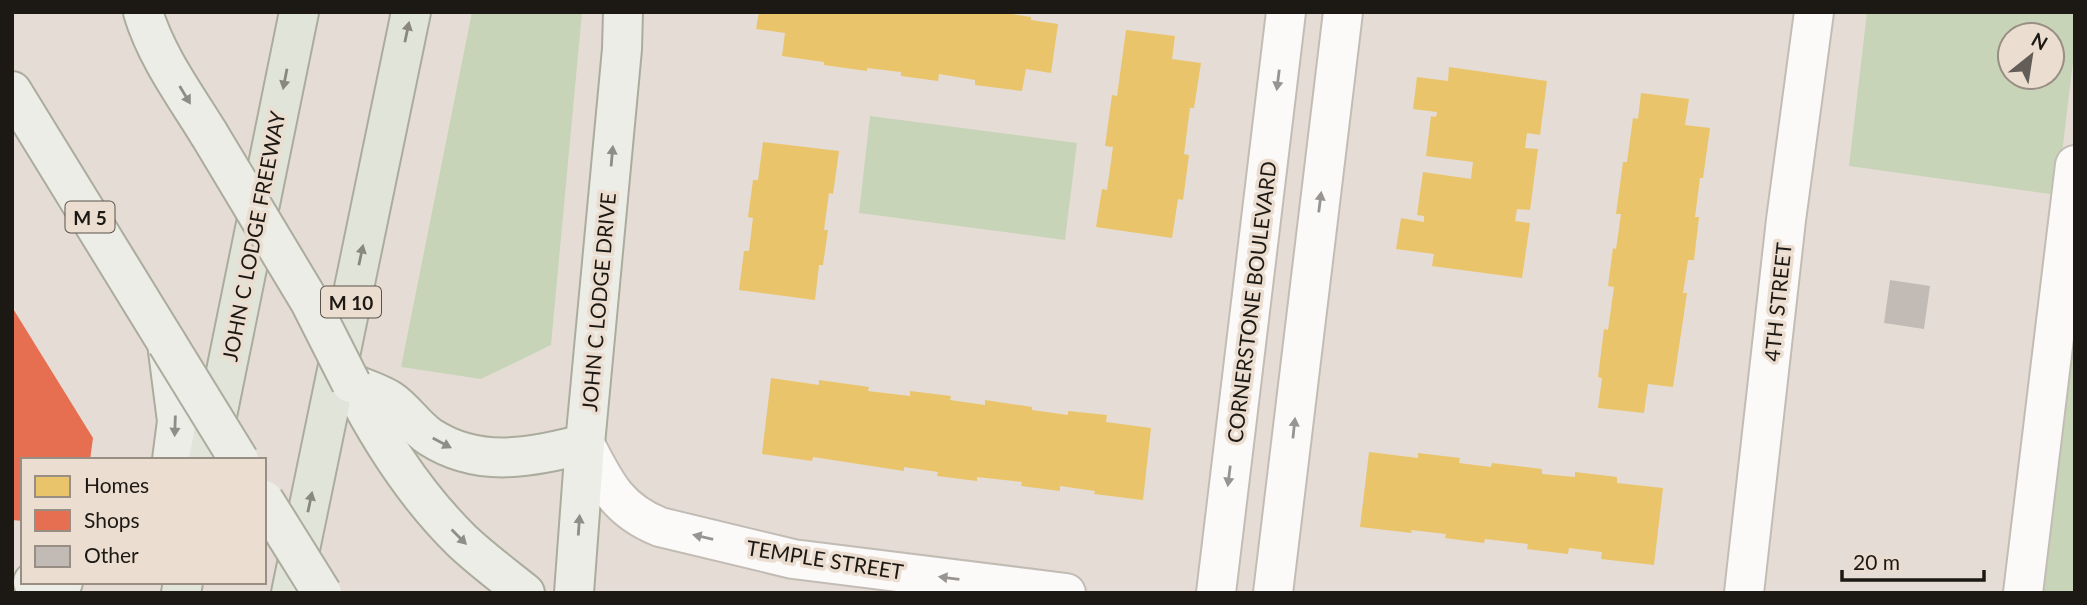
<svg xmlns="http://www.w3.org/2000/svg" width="2087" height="605" font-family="Lato,sans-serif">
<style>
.green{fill:#c8d4b7;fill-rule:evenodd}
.homes{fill:#e9c46a}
.shops{fill:#e76f51}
.building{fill:#c2bbb5}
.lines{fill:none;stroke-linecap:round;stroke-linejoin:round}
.minor-casing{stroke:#c2bcb5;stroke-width:42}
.major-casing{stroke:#abac9d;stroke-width:42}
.highway-casing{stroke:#abac9d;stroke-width:42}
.minor{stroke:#fbfaf9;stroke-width:38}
.major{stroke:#ebede6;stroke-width:38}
.highway{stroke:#e1e4d8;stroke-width:38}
.major-bridge-casing{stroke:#abac9d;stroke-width:42;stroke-linecap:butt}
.major-bridge{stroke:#ebede6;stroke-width:38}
.oneway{fill:#88887f}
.oneway2{fill:#979492}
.oneway3{fill:#8e8d87}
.labels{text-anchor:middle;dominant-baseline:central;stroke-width:7;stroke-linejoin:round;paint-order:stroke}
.shield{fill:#ebddcf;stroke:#5a534b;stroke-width:2}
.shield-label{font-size:19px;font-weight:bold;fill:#1c1813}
.street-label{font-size:21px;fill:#1c1813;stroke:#ebddcf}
</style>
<rect width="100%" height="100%" fill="#e5ddd5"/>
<!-- green -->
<g class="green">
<path d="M472 12H582L551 345 481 379 401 367Z"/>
<path d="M1867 12H2075V45L2057 195 1849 166ZM2010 35H2052V77H2010Z"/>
<path d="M870 116 1077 143 1065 240 859 213Z"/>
<path d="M2075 299V593H2038Z"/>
</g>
<!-- homes -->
<g class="homes">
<path d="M759 12H999L1031 17V20L1058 24 1051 73 1026 69 1022 91 975 85V80L939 74 938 81 901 76V72L867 68V71L824 65V62L782 56 785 33 756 29Z"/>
<path d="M1126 30 1175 36 1172 59 1201 63 1194 108H1190L1184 154 1189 155 1183 200 1178 199 1172 238 1096 227 1102 189 1107 190 1113 147 1105 146 1112 95 1117 96Z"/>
<path d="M1449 67 1547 81 1540 135 1527 133 1525 148 1538 149 1530 210 1517 209 1515 221 1530 223 1522 278 1432 266 1434 254 1396 249 1401 218 1424 222V216L1417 215 1423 172 1471 179 1473 162 1426 156 1431 116 1436 117 1437 112 1413 109 1417 77 1448 81Z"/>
<path d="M1641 93 1689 99 1685 125 1710 128 1703 178H1700L1695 217H1699L1694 260H1688L1683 293H1687L1673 387 1648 384 1644 413 1598 408 1602 378 1598 377 1604 329 1608 330 1614 287 1608 286 1613 248 1616 249 1621 214H1616L1623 162H1627L1633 118 1638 119Z"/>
<path d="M763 142 839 151 833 194 829 193 824 230H828L823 265H819L815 300 739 290 744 251H749L753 218 748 217 753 180H758Z"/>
<path d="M771 378 819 385V380L869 387 868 391 910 396V391L951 396 950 400 985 405V400L1032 407V410L1068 415V411L1107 415 1106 422 1151 428 1143 500 1094 494 1095 491 1060 486V491L1021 486 1022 482 977 477V481L937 476 938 472 904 467V471L813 457 812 461 762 454Z"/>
<path d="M1369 452 1418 458V453L1460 458 1459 463 1491 467 1492 463 1542 469V474L1575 477V472L1617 477V483L1663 488 1654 565 1601 559 1602 552 1569 548 1568 554 1527 549 1528 544 1485 539 1484 543 1445 538 1446 534 1411 530 1412 533 1360 527Z"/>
</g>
<!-- shops -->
<path class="shops" d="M12 307 93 438 90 460H23V521L12 520Z"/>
<!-- building -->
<path class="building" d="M1890 280 1930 286 1924 329 1884 323Z"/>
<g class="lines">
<!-- minor casing -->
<g class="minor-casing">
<g id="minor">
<path d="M585 444C605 483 617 510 660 527L793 559 1066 593"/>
<path d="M1216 593 1286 12"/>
<path d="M1273 593 1343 12"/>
<path d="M1744 593 1786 220 1814 12"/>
<path d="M2023 593 2075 165"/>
</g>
</g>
<!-- major casing -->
<g class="major-casing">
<g id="major">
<path d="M143 12C156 56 185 95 209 134"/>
<path d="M12 91 167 343 177 421 172 460"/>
<path d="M351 383C380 440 416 496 462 541 482 560 504 576 525 593"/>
<path d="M351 383C363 388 379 393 390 400 405 410 415 427 430 437 480 469 531 457 585 444"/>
<path d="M33 582 49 585 63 582"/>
<path d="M574 593 585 444 622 49 623 12"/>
</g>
</g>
<!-- highway casing -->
<g class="highway-casing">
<g id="highway">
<path d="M208 460 299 12"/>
<path d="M181 593 183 582"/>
<path d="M291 593 411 12"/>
</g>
</g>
<!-- minor -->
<use href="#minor" class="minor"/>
<!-- major -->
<use href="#major" class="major"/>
<!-- highway -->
<use href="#highway" class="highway"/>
<!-- major-bridge casing -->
<g class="major-bridge-casing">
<g id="major-bridge">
<path d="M209 134 310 302 351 383"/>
<path d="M167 343 239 460"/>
<path d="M264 500 322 593"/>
</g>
</g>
<!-- major-bridge -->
<use href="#major-bridge" class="major-bridge"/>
</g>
<!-- one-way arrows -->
<defs><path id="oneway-solid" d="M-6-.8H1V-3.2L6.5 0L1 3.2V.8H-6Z" transform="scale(1.75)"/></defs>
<g class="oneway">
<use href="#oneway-solid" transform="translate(407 32) rotate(-78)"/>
<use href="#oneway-solid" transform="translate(285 79) rotate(101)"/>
<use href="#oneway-solid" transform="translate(361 255) rotate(-78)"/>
<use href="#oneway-solid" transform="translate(310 502) rotate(-78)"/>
</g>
<g class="oneway2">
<use href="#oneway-solid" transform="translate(1278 80) rotate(97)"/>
<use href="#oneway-solid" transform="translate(1320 202) rotate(-83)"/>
<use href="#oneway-solid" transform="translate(1294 428) rotate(-84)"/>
<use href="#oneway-solid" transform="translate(1229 476) rotate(97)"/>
<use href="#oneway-solid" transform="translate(703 537) rotate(-167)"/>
<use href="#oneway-solid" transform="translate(949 578) rotate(-173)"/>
</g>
<g class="oneway3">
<use href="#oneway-solid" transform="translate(185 95) rotate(59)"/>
<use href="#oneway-solid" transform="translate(612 156) rotate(-85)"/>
<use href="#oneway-solid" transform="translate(175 426) rotate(92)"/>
<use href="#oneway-solid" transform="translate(442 443) rotate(28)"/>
<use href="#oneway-solid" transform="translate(579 525) rotate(-86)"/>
<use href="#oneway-solid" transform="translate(459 537) rotate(45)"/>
</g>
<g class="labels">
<!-- shield labels -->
<g class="shield">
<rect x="65.5" y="201.5" width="49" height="31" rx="5"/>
<rect x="321" y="286.5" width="60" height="31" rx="5"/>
</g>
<g class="shield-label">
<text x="90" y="217">M 5</text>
<text x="351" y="302">M 10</text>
</g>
<!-- street labels -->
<g class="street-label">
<text transform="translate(253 236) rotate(-79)">JOHN C LODGE FREEWAY</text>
<text transform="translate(598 302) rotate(-85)">JOHN C LODGE DRIVE</text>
<text transform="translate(1251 302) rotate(-83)">CORNERSTONE BOULEVARD</text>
<text transform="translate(1777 302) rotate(-84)">4TH STREET</text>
<text transform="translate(825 559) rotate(9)">TEMPLE STREET</text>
</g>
</g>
<!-- border -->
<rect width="2087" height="605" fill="none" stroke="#1c1813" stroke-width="28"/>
<!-- legend -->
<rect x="21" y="458" width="245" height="126" fill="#ebddcf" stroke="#988e84" stroke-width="2"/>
<rect x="35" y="476" width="35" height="21" fill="#e9c46a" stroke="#988e84" stroke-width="2"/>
<text x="84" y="493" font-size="21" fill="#1c1813">Homes</text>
<rect x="35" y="510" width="35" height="21" fill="#e76f51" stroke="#988e84" stroke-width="2"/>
<text x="84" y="528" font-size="21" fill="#1c1813">Shops</text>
<rect x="35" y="546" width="35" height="21" fill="#c2bbb5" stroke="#988e84" stroke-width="2"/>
<text x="84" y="563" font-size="21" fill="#1c1813">Other</text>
<!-- north arrow -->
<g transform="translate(2031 56) rotate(30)"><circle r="33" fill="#ebddcf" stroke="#988e84" stroke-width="2"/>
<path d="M0-5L12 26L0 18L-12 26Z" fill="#625d57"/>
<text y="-10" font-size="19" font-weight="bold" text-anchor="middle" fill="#1c1813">N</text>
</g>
<!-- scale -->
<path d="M1842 570v10h142v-10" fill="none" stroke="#1c1813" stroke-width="3.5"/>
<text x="1853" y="570" font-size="21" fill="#1c1813" stroke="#ebddcf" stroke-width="5" paint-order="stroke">20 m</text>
</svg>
